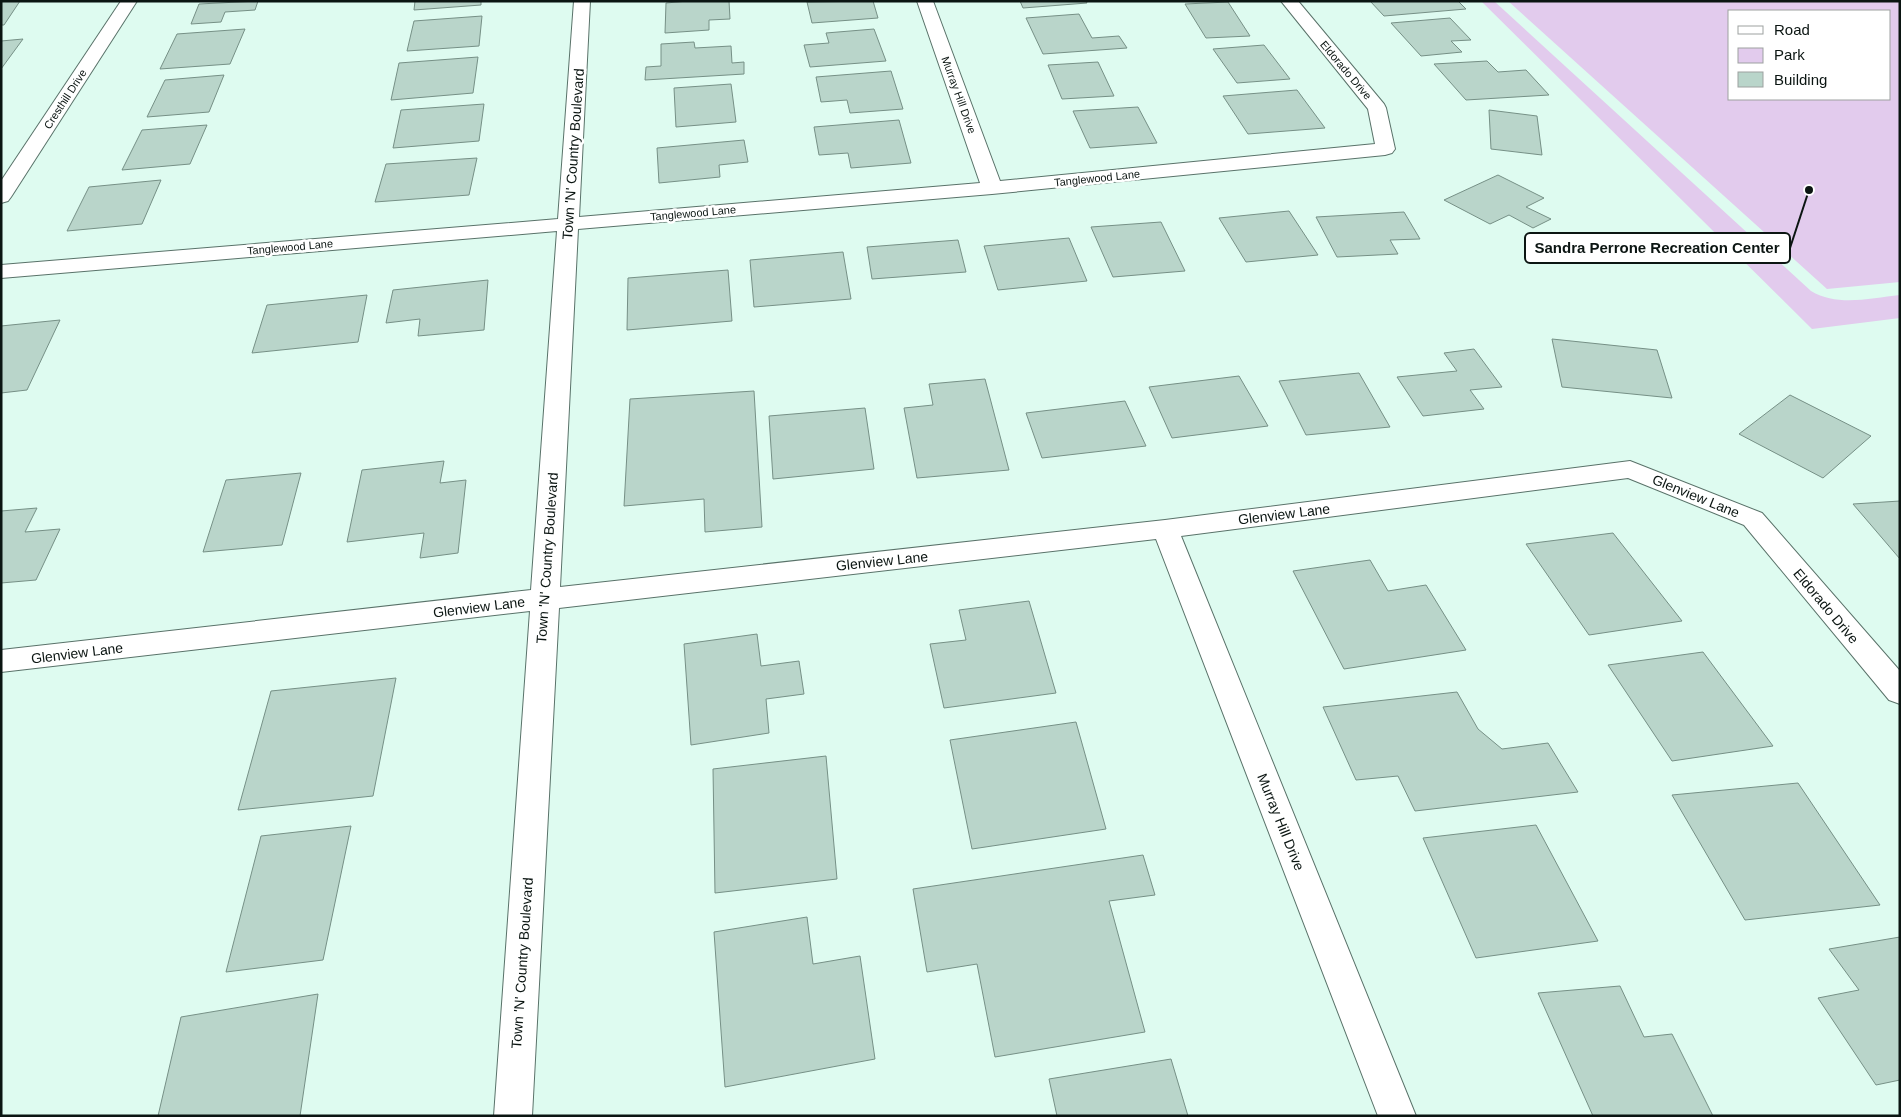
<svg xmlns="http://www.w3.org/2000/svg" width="1901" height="1117" font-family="Helvetica,sans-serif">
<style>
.green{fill:#e2cbed;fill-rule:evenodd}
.building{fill:#b9d5ca;stroke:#769086}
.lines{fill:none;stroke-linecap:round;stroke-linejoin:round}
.minor-casing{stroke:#597269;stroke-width:2}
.minor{fill:#fff;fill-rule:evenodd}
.labels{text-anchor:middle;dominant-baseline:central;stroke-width:5;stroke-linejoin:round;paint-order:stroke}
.far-street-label{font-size:11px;fill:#0b1512;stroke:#fff}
.street-label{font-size:14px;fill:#0b1512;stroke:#fff}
.leader{fill:none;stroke:#0b1512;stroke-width:2}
.callout-dot{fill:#0b1512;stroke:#fff;stroke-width:2}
.callout{fill:#fff;stroke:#0b1512;stroke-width:2}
.callout-label{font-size:15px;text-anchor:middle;font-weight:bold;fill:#0b1512}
</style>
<rect width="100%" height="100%" fill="#defbf0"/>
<!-- green -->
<g class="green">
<path d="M1481 1H1494L1811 291C1838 307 1870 298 1900 295V318L1812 329Z"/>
<path d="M1508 1H1900V282L1827 289ZM1730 11H1890V99H1730Z"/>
</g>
<!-- building -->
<g class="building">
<path d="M1 1H20L4 25H1Z"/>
<path d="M258 1 255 10 225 12 221 22 191 24 199 4Z"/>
<path d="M415 1H481V5L414 10Z"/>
<path d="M688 1H729L730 19 709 20V30L665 33 666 3Z"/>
<path d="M873 1 878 18 812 23 807 2Z"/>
<path d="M1020 1H1086L1087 3 1023 8Z"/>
<path d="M1370 1H1458L1466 9 1384 16Z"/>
<path d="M1228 2 1250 36 1206 38 1185 4Z"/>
<path d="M1079 14 1092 38 1119 36 1127 48 1043 54 1026 18Z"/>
<path d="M482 16 479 46 407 51 414 21Z"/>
<path d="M1450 18 1471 40 1451 41 1462 52 1421 56 1391 23Z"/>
<path d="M245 29 230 64 160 69 177 34Z"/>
<path d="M874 29 886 61 810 67 804 45 829 43 826 33Z"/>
<path d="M23 39 1 69V41Z"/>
<path d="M694 42 695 48 731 46 732 63 744 62V74L645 80 646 67 661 66V44Z"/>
<path d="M1264 45 1290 79 1237 83 1213 49Z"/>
<path d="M478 57 473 93 391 100 399 63Z"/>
<path d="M1487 61 1498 72 1526 70 1549 95 1466 100 1434 64Z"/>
<path d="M1098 62 1114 96 1062 99 1048 65Z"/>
<path d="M891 71 903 109 850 113 847 100 821 102 816 77Z"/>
<path d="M224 75 209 112 147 117 165 80Z"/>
<path d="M731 84 736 122 676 127 674 88Z"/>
<path d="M1297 90 1325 128 1248 134 1223 96Z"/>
<path d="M484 104 479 141 393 148 401 110Z"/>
<path d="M1138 107 1157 143 1090 148 1073 111Z"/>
<path d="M1489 110 1537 116 1542 155 1491 149Z"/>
<path d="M899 120 911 163 851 168 848 153 819 155 814 127Z"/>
<path d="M207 125 190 164 122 170 142 130Z"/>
<path d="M744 140 748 162 719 165 720 177 659 183 657 148Z"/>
<path d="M477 158 469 195 375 202 386 164Z"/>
<path d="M1498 175 1544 198 1526 207 1551 219 1533 228 1509 215 1490 224 1444 200Z"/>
<path d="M161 180 142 224 67 231 89 187Z"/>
<path d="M1289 211 1318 255 1246 262 1219 218Z"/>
<path d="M1404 212 1420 239 1390 240 1398 254 1337 257 1316 217Z"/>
<path d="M1161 222 1185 271 1113 277 1091 227Z"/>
<path d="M1069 238 1087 281 998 290 984 246Z"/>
<path d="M958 240 966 272 872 279 867 247Z"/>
<path d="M843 252 851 299 754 307 750 260Z"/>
<path d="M728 270 732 321 627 330 628 278Z"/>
<path d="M488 280 484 330 418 336 420 319 386 323 393 290Z"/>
<path d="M367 295 358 342 252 353 267 305Z"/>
<path d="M60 320 27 390 1 393V326Z"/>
<path d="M1552 339 1657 350 1672 398 1562 387Z"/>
<path d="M1474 349 1502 387 1470 390 1484 409 1423 416 1397 377 1457 371 1444 353Z"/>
<path d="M1359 373 1390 427 1306 435 1279 381Z"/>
<path d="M1239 376 1268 426 1172 438 1149 387Z"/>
<path d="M985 379 1009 470 917 478 904 408 933 405 929 384Z"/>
<path d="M754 391 762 527 705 532 704 499 624 506 630 399Z"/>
<path d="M1790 395 1871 436 1823 478 1739 434Z"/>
<path d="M1125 401 1146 446 1042 458 1026 413Z"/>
<path d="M865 408 874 469 773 479 769 416Z"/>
<path d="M444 461 440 483 466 480 458 553 420 558 424 533 347 542 362 470Z"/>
<path d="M301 473 282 545 203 552 226 480Z"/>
<path d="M1900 501V559L1853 504Z"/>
<path d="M37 508 25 532 60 529 36 580 1 583V511Z"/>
<path d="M1613 533 1682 621 1589 635 1526 544Z"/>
<path d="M1370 560 1388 591 1426 585 1466 650 1344 669 1293 571Z"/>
<path d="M1029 601 1056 693 944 708 930 644 966 640 959 610Z"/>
<path d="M757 634 761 666 799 661 804 694 766 699 769 733 691 745 684 644Z"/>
<path d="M1703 652 1773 746 1672 761 1608 665Z"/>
<path d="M396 678 373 796 238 810 271 691Z"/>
<path d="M1457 692 1478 729 1502 749 1548 743 1578 792 1415 811 1398 776 1356 780 1323 707Z"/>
<path d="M1076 722 1106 829 972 849 950 740Z"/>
<path d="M826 756 837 879 715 893 713 769Z"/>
<path d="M1798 783 1880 905 1745 920 1672 795Z"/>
<path d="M1536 825 1598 941 1476 958 1423 838Z"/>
<path d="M351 826 323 960 226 972 261 836Z"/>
<path d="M1143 855 1155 895 1109 901 1145 1032 995 1057 977 964 927 972 913 889Z"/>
<path d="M807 917 813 964 860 956 875 1059 725 1087 714 932Z"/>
<path d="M1900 937V1080L1876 1085 1818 998 1859 990 1829 949Z"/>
<path d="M1620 986 1644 1037 1672 1034 1713 1116H1593L1538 993Z"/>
<path d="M318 994 300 1116H158L181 1017Z"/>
<path d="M1171 1059 1188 1116H1057L1049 1079Z"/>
</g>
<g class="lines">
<!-- minor casing -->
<g class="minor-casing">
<g id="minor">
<path d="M121 1H137L11 197 8 201 1 203V181Z"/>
<path d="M574 1H590L579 217 980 183 917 1H933L1000 181 1375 144 1368 109 1281 1H1298L1384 104 1386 108 1395 149 1392 153 1385 155 992 194 578 229 560 587 1165 520 1630 461 1762 513 1900 671V704L1889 700 1744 525 1628 478 1181 536 1416 1116H1378L1156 539 559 608 532 1116H494L530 611 1 672V650L531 590 557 231 1 278V265L558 219Z"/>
</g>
</g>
<!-- minor -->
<use href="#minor" class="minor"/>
</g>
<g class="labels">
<!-- far-street labels -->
<g class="far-street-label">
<text transform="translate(1346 70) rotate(50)">Eldorado Drive</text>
<text transform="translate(959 95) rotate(70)">Murray Hill Drive</text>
<text transform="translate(65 99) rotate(-57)">Cresthill Drive</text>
<text transform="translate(1097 178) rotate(-6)">Tanglewood Lane</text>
<text transform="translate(693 213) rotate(-5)">Tanglewood Lane</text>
<text transform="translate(290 247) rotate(-5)">Tanglewood Lane</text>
</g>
<!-- street labels -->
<g class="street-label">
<text transform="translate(573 154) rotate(-86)">Town 'N' Country Boulevard</text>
<text transform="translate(1696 496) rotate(22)">Glenview Lane</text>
<text transform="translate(1284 514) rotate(-7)">Glenview Lane</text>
<text transform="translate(547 558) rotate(-86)">Town 'N' Country Boulevard</text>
<text transform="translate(882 561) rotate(-6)">Glenview Lane</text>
<text transform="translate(1826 606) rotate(50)">Eldorado Drive</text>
<text transform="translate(479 607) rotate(-7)">Glenview Lane</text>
<text transform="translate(77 653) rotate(-7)">Glenview Lane</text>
<text transform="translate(1281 822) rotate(68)">Murray Hill Drive</text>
<text transform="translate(522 963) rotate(-86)">Town 'N' Country Boulevard</text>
</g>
</g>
<!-- callouts -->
<path class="leader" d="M1809 190L1790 248"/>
<circle class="callout-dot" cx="1809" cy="190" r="5"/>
<rect class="callout" x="1525" y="233" width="265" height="30" rx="5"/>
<g class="callout-label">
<text x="1657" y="253">Sandra Perrone Recreation Center</text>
</g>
<!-- border -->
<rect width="1901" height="1117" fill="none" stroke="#0b1512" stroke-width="5"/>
<!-- legend -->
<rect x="1728" y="10" width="162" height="90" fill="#ffffff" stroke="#9da1a0"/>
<rect x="1738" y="26" width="25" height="8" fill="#ffffff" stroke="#9da1a0"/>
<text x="1774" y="35" font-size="15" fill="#0b1512">Road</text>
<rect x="1738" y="48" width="25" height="15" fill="#e2cbed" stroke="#9da1a0"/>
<text x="1774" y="60" font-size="15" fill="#0b1512">Park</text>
<rect x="1738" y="72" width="25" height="15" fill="#b9d5ca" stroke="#9da1a0"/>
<text x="1774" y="85" font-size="15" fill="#0b1512">Building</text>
</svg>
